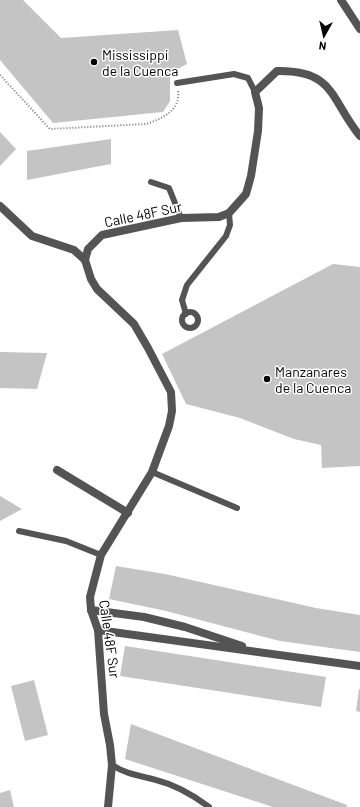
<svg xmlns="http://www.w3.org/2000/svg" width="360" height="807" font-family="Barlow,sans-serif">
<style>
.building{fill:#c4c4c4}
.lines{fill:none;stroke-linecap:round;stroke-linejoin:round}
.path{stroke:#767676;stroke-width:2;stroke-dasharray:1 2;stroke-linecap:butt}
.service{stroke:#545454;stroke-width:6}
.minor{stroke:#545454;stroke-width:8}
.poi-dot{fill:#000;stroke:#fff;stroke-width:1.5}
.labels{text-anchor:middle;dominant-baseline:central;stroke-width:3;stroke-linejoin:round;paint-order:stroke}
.poi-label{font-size:14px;fill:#000;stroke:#fff;text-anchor:start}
.street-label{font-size:14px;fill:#000;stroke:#fff}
</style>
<rect width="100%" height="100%" fill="#fff"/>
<!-- building -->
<g class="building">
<path d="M0 0H23L61 38 178 30 187 64 170 73V101L163 112 53 123 0 60Z"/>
<path d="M0 132 16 149 0 166Z"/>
<path d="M111 139V164L27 180V151Z"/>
<path d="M333 264 360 267V466L322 468 321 445 294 439 240 418 186 404 162 354Z"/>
<path d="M0 352 47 353 37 389 0 388Z"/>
<path d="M0 496 22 509 0 521Z"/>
<path d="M116 566 165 574 316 608 360 615V652L280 641 166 611 109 599Z"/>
<path d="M125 646 326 677 321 707 120 676Z"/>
<path d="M34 680 48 735 25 741 11 686Z"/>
<path d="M359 689H360V712L356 711Z"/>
<path d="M131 724 347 805V807H273L125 759Z"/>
<path d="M10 790 14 807H0V793Z"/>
</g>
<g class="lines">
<!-- path -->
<path class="path" d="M0 75 50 129 146 124C162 119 181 110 178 91"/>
<!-- service -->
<g class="service">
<path d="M177 83 234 74 248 78 255 92"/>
<path d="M151 182 169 188 181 218"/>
<circle cx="190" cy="320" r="8"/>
<path d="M186 314 182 300 187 285 226 236 230 225 229 213"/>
<path d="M152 472 237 508"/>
<path d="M19 531 66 541 101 555"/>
<path d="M112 765C128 775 138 775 156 780 176 785 193 795 209 807"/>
</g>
<!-- minor -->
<g class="minor">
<path d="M341 0 360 29"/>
<path d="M0 206 32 236 74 250 85 260"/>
<path d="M57 470 128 513"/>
<path d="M91 610 144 617 185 627 242 646"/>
<path d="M98 630 360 666"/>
<path d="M108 807 112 765 110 745 104 714 98 630 91 610 90 597 101 555 152 472 169 426 172 411 171 392 148 348 134 324 97 289 91 279 85 260 88 249 102 235 181 218 219 217 229 213 246 194 251 176 258 131 259 108 255 92 277 71C335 70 330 99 360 136"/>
</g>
</g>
<!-- markers -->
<g class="poi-dot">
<circle cx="94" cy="62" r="4"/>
<circle cx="267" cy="379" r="4"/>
</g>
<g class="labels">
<!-- poi labels -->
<g class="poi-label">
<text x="102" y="54">Mississippi<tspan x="102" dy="16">de la Cuenca</tspan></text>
<text x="275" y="371">Manzanares<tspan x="275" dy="16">de la Cuenca</tspan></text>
</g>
<!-- street labels -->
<g class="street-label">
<text transform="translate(143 214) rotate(-12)">Calle 48F Sur</text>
<text transform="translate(110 639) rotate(82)">Calle 48F Sur</text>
</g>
</g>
<!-- north arrow -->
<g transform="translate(324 36) rotate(188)" stroke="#ffffff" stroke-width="3" paint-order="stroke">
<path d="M0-3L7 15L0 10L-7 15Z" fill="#000000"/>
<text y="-6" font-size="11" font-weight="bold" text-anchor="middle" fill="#000000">N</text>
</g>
</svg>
